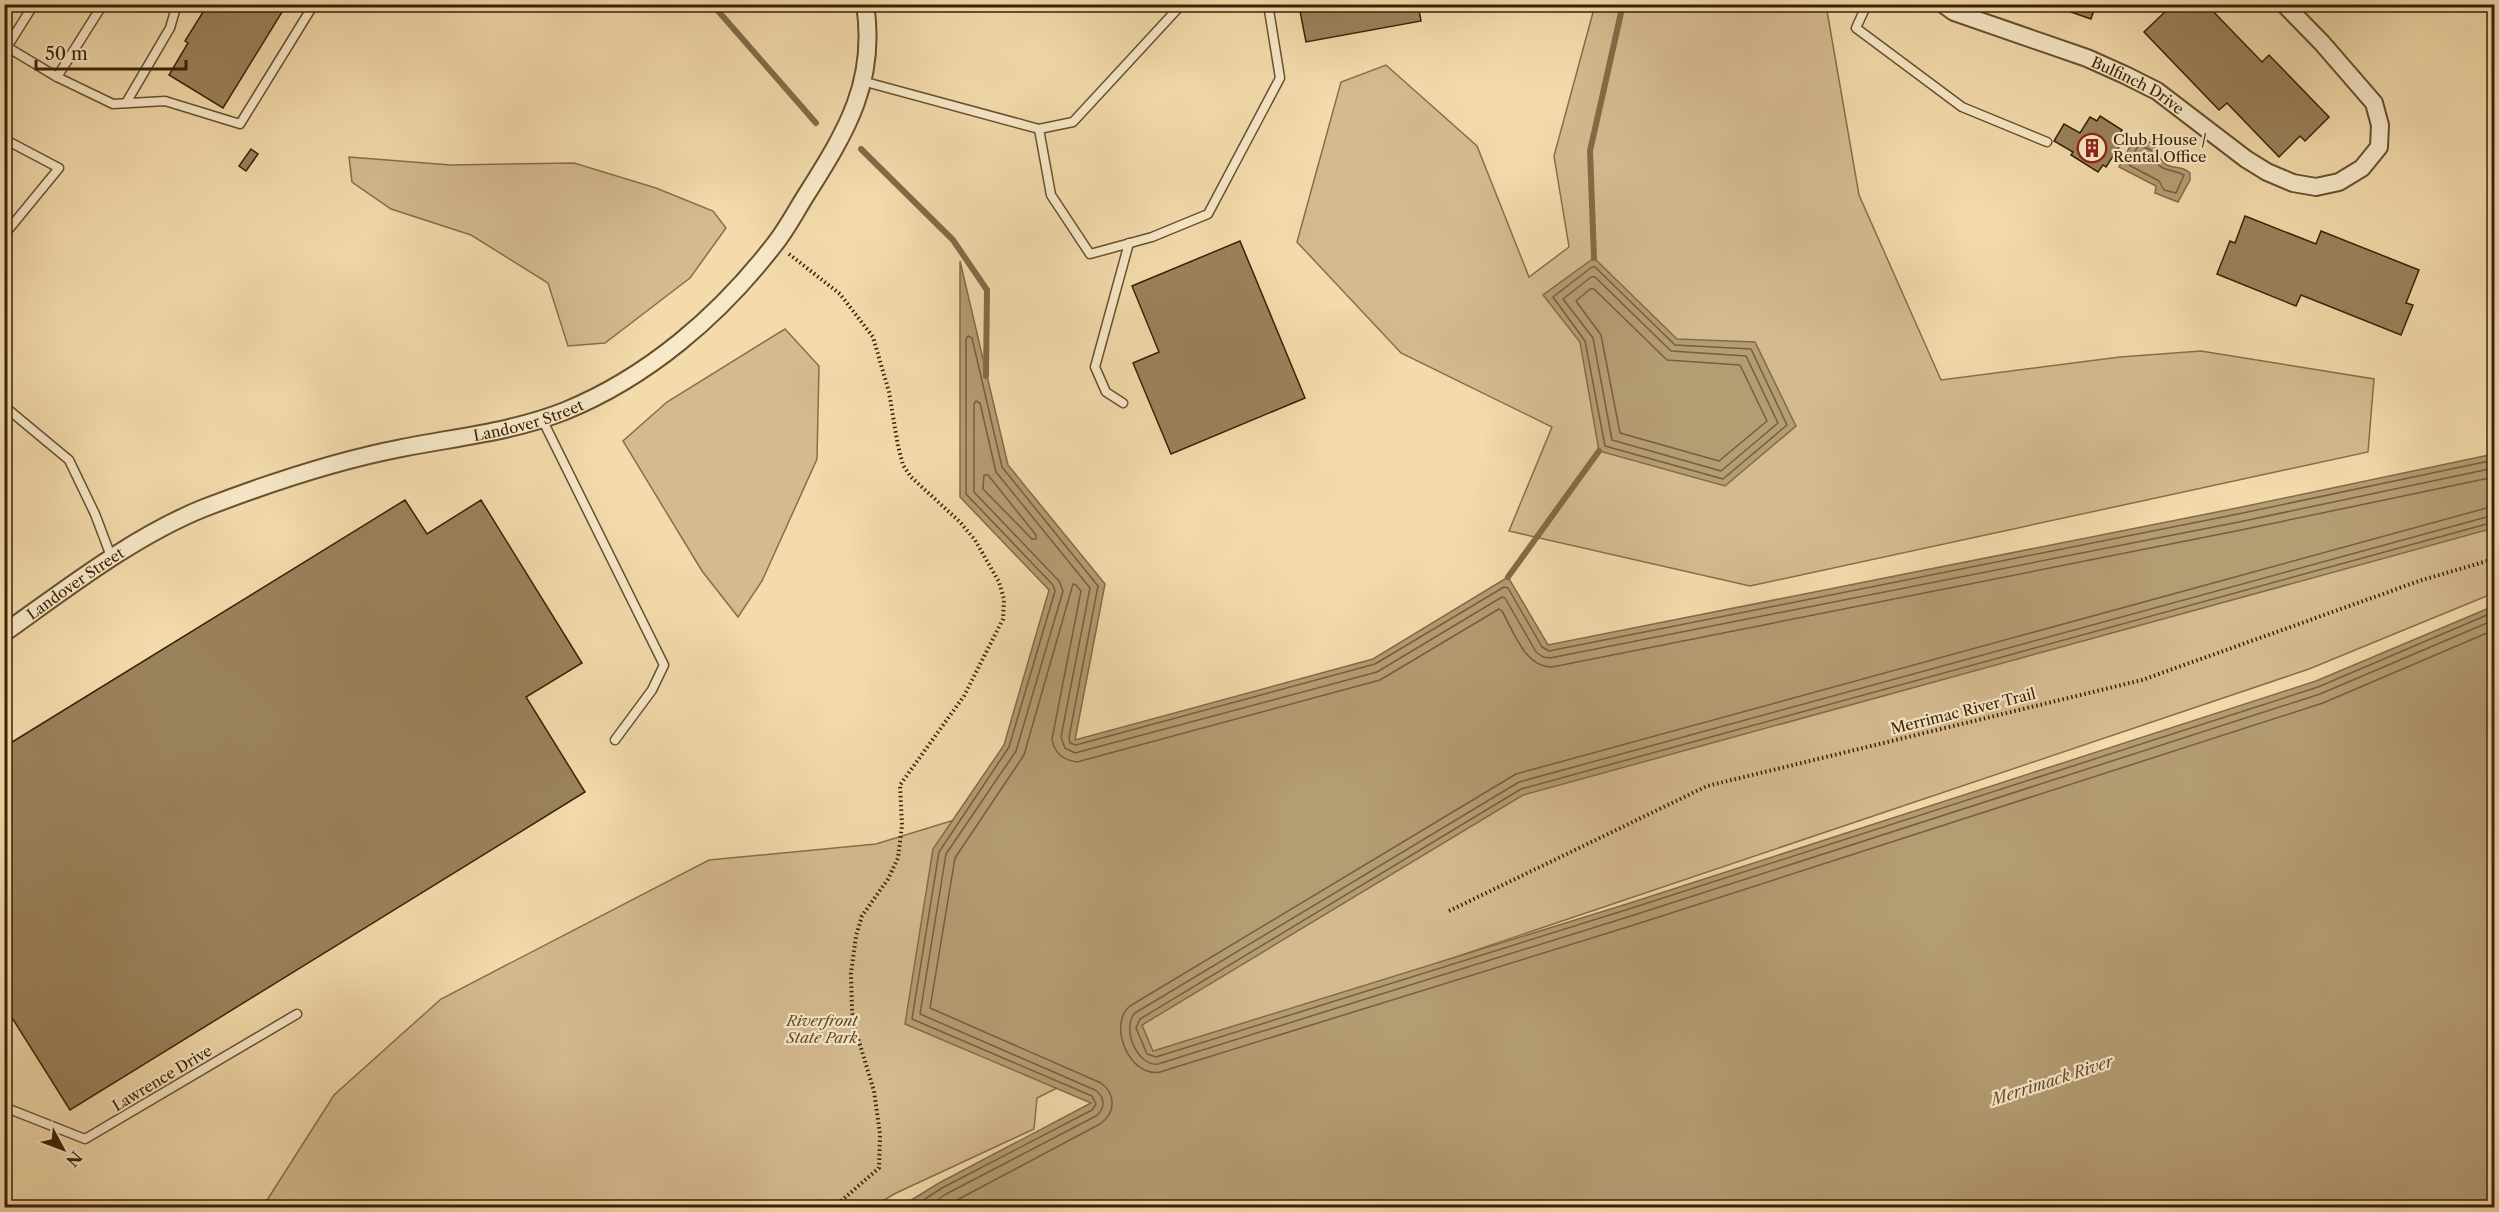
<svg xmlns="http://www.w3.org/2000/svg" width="2499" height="1212" font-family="'Libre Caslon Text',serif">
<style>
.green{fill:#d4bb8f;stroke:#876e4a;stroke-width:1.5}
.water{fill:#b49c73;stroke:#836b47;stroke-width:1.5}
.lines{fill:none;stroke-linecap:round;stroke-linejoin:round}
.shore{stroke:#775e3c;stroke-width:1.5}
.stream{stroke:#836b47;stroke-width:6}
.building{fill:#9a825c;stroke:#3a2106;stroke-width:1.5}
.service-casing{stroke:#68502f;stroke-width:11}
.minor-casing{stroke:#68502f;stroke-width:20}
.path{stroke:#3a2106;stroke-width:4;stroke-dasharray:1.5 3;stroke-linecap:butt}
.service{stroke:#f7e8c8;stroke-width:8}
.minor{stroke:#f7e8c8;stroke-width:16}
.labels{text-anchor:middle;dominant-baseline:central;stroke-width:4.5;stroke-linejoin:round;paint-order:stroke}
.street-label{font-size:15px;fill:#3a2106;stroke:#f7e8c8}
.poi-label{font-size:15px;fill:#3a2106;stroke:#f7e8c8;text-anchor:start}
.park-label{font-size:15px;font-style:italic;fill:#604828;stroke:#f7e8c8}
.water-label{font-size:16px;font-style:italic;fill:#654c2c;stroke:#f7e8c8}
</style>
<rect width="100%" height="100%" fill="#f3dbab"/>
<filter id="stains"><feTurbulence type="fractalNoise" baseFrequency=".00333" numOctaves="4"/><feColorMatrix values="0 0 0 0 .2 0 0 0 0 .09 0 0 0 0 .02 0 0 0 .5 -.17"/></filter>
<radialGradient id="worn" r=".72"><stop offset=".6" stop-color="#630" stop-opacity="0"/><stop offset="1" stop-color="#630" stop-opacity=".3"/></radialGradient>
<!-- green -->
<g class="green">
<path d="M1595 5H1826L1859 195 1941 380 2120 357 2201 351 2374 379 2368 452 1750 586 1509 531 1552 427 1401 353 1297 242 1341 82 1386 65 1477 146 1529 277 1569 247 1554 156Z"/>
<path d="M349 157 451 165 574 163 656 188 713 211 726 228 690 278 605 343 568 346 548 283 471 235 391 209 352 182Z"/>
<path d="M785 329 819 366 817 459 762 581 738 617 702 571 623 441 667 402Z"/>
<path d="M2494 525V593L2309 669 1242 1029 1095 1069 1037 1098 1034 1129 894 1194 873 1207 262 1208 334 1095 441 999 709 860 876 844 1000 806Z"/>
</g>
<!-- water -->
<g class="water">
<path d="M2141 139C2162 144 2153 157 2167 165 2176 169 2183 166 2190 173V180L2178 202 2155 193 2156 186 2119 167 2133 141Z"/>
<path d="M1594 258 1677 339 1755 342 1796 426 1725 486 1599 451 1580 342 1543 295Z"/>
<path d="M960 261 1008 465 1105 584 1075 740 1373 659 1508 577 1548 645 2237 508 2494 454V528L1523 795 1142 1025 1153 1051 1630 903 2316 681 2494 606V1207H900L939 1183 1091 1103 905 1024 933 849 1004 745 1049 590 960 497Z"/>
</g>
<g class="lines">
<!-- shore -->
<g class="shore">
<path d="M2141 146 2151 150C2160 175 2165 166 2184 175L2176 193 2164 190 2159 181 2129 165 2137 147Z"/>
<path d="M1592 267H1595L1675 345 1751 349 1787 425 1723 479 1605 446 1585 341 1553 297Z"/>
<path d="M1591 277H1595L1671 351 1746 356 1778 423 1721 471 1612 440 1593 338 1563 299Z"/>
<path d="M1590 289H1594L1667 360 1740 365 1767 421 1719 461 1620 433 1601 335 1576 301Z"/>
<path d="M984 475H988L1036 535V539H1032L983 489Z"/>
<path d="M2494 506 1516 774 1130 1006C1107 1025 1130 1078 1160 1072L1637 924 2323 703 2494 630"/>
<path d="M2494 515 1519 782 1135 1013C1121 1027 1137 1067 1158 1064L1634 915 2320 694 2494 620"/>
<path d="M2494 522 1521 789 1140 1019 1136 1028 1147 1054 1156 1057 1632 908 2318 687 2494 612"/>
<path d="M911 1208 942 1188 1092 1110 1096 1104 1092 1096 912 1019 939 852 1009 747 1055 591 1053 585 966 494V339L968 336 972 338 1002 467 1098 586 1069 737 1070 743 1076 745 1375 664 1504 587 1508 588 1542 647 1549 651 2238 514 2494 460"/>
<path d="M925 1208 946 1194 1096 1116C1106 1108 1105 1097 1095 1090L920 1014 946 854 1016 751 1063 591 1059 581 974 492V404L976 401 980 403 996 472 1090 588 1061 737 1065 748 1075 753 1377 672 1502 597 1505 598 1536 652 1543 657 1550 658 2239 522 2494 468"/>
<path d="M942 1208 1100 1124C1116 1113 1116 1094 1101 1083L930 1008 955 858 1024 755 1073 584 1076 585 1081 591 1052 739C1054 753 1063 760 1077 762L1380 680 1499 609 1502 611C1513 630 1525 668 1552 667L2241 530 2494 477"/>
</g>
<!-- stream -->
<g class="stream">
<path d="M712 4 816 123"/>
<path d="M861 149 953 240 987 290 986 376"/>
<path d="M1594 258 1590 151 1623 4"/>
<path d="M1508 577 1599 451"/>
</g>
</g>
<!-- building -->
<g class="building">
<path d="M208 4H287L223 108 169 75 188 43 185 41Z"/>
<path d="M1303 4H1418L1421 21 1306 42 1300 11H1304Z"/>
<path d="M2048 4H2096L2091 19Z"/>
<path d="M2165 4H2206L2262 62 2269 55 2329 117 2305 141 2300 136 2279 157 2227 103 2219 110 2144 32 2169 8Z"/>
<path d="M2100 116 2122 130 2115 141 2121 144 2106 167 2103 165 2098 172 2071 155 2073 152 2054 141 2064 124 2080 133 2090 117 2097 121Z"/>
<path d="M251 149 258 154 246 171 239 166Z"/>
<path d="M2245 216 2316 244 2321 231 2419 270 2406 303 2413 305 2401 335 2301 295 2296 306 2217 274 2230 241 2235 243Z"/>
<path d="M1240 241 1305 398 1171 454 1133 363 1159 352 1132 286Z"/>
<path d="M405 500 427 534 481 500 582 663 526 697 585 792 70 1110 4 1005V747Z"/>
</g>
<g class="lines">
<!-- service casing -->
<g class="service-casing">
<g id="service">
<path d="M34 4 7 47 57 77"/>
<path d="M103 4 57 77 113 104 165 101 240 124 314 4"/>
<path d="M1867 4 1856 28 1962 107 2047 142"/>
<path d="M862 81 1039 129 1073 122 1182 4"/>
<path d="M126 103 170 28 177 4"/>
<path d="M1039 129 1051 195 1090 254 1152 237 1208 214 1280 78 1268 4"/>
<path d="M4 139 59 168 4 235"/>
<path d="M1123 403 1106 392 1095 367 1129 243"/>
<path d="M4 406 69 460 95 514 112 559"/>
<path d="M542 419 664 665 652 690 615 740"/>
<path d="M4 1107 85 1139 297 1014"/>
</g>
</g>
<!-- minor casing -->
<g class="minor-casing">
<g id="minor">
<path id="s1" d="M1943 4 1954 12 2087 58 2125 75 2157 91 2246 159 2267 172 2293 183 2316 187 2339 182 2362 168 2379 147 2380 125 2374 103 2322 43 2284 4"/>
<path id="s2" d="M4 633C66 589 134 536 204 508 269 483 334 461 402 448 457 437 512 432 565 411 648 377 719 316 774 245 787 229 797 209 808 192 847 130 877 81 865 4"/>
</g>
</g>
<!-- path -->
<g class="path">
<path d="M789 254 840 294 873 337 889 392 898 446 903 465 911 477 960 522 975 540 999 582 1004 599 1003 619 964 696 900 785 902 825 898 858 888 879 862 916 856 936 851 973 852 1011 854 1025 874 1091 880 1134 879 1168 833 1208"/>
<path d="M1449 911 1707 786 2142 680 2422 580 2494 559"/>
</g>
<!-- service -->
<use href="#service" class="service"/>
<!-- minor -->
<use href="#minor" class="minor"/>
</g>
<!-- icons -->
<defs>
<g id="building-ring" transform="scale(1.5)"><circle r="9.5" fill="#f7e8c8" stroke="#8f2418" stroke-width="1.5"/><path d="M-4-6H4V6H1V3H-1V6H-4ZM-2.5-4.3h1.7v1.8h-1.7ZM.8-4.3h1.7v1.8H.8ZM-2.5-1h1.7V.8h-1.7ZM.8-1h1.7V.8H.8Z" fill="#8f2418"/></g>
</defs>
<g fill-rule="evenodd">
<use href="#building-ring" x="2092" y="148"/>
</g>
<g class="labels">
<!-- street labels -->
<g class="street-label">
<text stroke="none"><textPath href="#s1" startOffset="212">Bulfinch Drive</textPath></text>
<text stroke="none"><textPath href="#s2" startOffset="573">Landover Street</textPath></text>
<text stroke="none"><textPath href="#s2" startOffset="87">Landover Street</textPath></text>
<text transform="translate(1963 711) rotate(-14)">Merrimac River Trail</text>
<text transform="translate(162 1078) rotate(-31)">Lawrence Drive</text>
</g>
<!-- poi labels -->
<g class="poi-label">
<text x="2113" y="139">Club House /<tspan x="2113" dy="17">Rental Office</tspan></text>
</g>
<!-- park labels -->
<g class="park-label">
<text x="822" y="1020">Riverfront<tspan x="822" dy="17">State Park</tspan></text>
</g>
<!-- water labels -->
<g class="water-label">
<text transform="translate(2052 1080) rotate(-18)">Merrimack River</text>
</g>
</g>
<!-- margin -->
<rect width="2499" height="1212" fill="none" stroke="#f3dbab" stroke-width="24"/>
<rect x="6" y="6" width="2487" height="1200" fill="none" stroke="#3a2106" stroke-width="3"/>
<rect x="12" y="12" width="2475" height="1188" fill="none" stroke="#3a2106" stroke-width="1.5"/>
<!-- north arrow -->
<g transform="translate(63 1149) rotate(131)" stroke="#f7e8c8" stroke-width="4.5" paint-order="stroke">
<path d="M0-4.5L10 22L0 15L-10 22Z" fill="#3a2106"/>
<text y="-9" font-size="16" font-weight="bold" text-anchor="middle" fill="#3a2106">N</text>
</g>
<!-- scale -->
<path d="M36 60v9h150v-9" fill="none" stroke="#3a2106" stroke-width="3"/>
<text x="45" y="60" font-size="18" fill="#3a2106" stroke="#f7e8c8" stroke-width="4.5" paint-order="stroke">50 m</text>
<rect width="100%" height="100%" filter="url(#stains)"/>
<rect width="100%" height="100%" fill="url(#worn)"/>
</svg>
